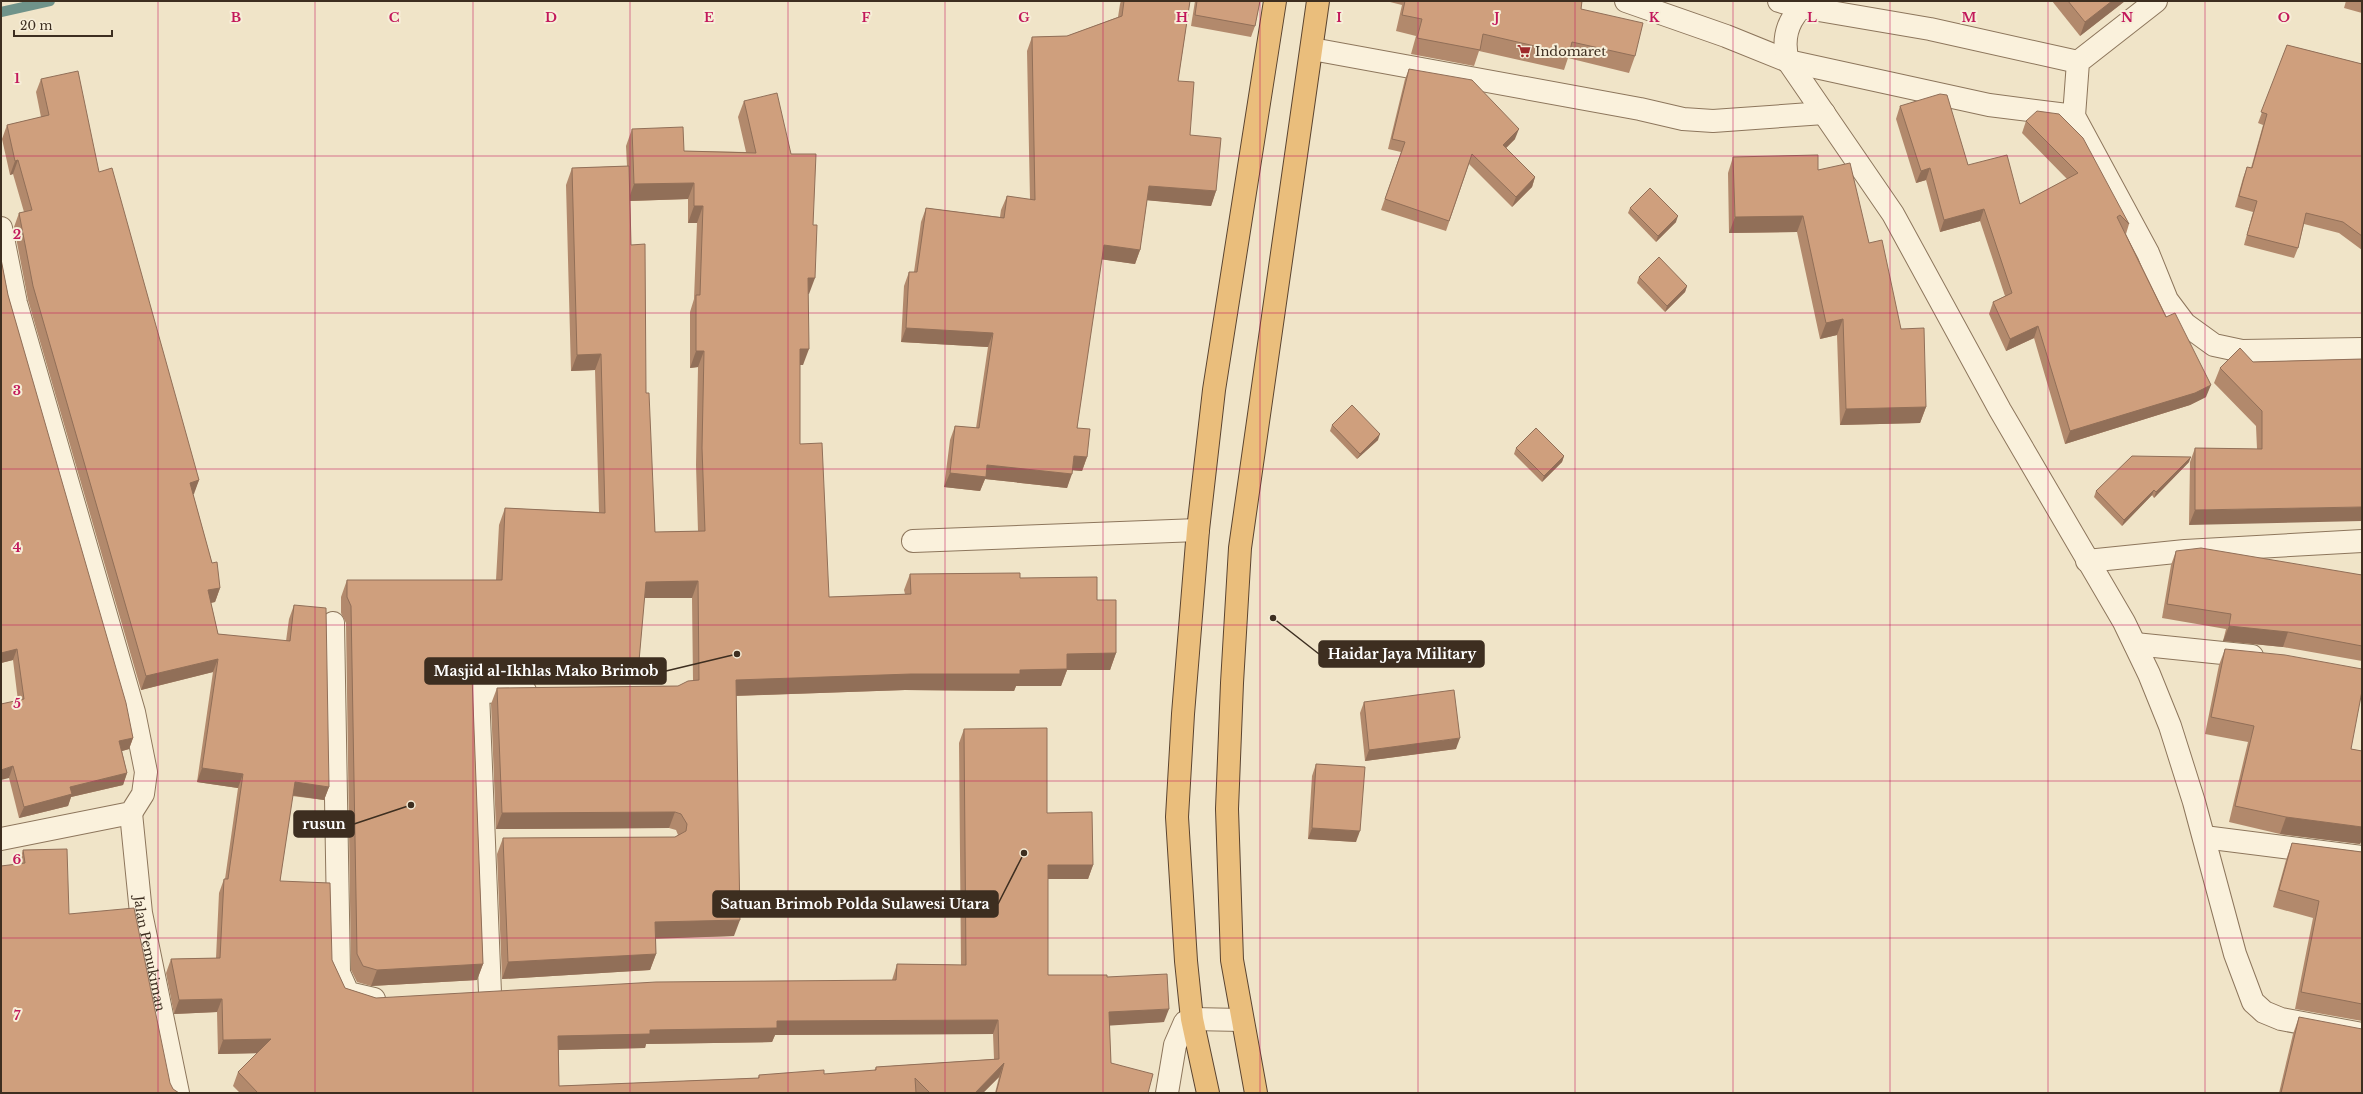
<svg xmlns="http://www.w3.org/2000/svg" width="2363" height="1094" font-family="'Libre Baskerville',serif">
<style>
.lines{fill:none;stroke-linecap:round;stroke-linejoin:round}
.stream{stroke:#6f938a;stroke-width:10}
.minor-casing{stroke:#8d765c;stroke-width:24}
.tertiary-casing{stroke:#8d765c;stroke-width:24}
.trunk-casing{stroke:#5b4430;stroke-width:24}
.minor{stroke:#faf1dc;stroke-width:22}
.tertiary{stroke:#faf1dc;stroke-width:22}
.trunk{stroke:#eabe7c;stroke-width:22}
.wall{fill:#b2896c;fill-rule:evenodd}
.shaded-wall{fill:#916f58}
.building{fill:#cf9f7d;stroke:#916f58;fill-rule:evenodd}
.grid{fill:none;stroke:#c2185b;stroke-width:1;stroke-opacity:0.55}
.labels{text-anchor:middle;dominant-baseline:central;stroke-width:4;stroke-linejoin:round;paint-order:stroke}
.poi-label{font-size:13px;fill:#3d2e20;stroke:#f7eed8;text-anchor:start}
.street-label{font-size:13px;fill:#3d2e20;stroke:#f7eed8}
.grid-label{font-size:13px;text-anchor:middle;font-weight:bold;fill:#c2185b;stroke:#f7eed8;stroke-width:4;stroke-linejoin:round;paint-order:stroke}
.leader{fill:none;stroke:#3d2e20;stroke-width:1.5}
.callout-dot{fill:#3d2e20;stroke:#f7eed8;stroke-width:1.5}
.callout{fill:#3d2e20;stroke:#3d2e20;stroke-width:1.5}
.callout-label{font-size:14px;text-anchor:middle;font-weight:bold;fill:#fff}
</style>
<rect width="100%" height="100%" fill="#f0e4c8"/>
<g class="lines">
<!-- stream -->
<path class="stream" d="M1 12 50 1"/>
<!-- minor casing -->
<g class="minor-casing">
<g id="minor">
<path d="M1626 1 1726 36 1788 61 1989 105 2067 115"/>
<path d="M1779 1 1801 7 1930 29 2078 62"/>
<path d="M1809 1C1789 16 1781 36 1788 61L1893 214 2000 410 2124 622 2149 674 2170 726 2194 802 2235 954 2253 1002 2264 1012 2281 1019 2362 1034"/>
<path d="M2156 1 2078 62 2074 116 2148 253 2167 300 2185 324 2214 345 2242 351 2362 349"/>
<path d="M1312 49 1640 109 1683 119 1713 121 1824 113"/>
<path d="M913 541 1198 530"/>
<path d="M2087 561 2185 551 2362 541"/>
<path d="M333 623 339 973 348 993 374 999"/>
<path d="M2135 644 2252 656"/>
<path id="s1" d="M131 813 141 913 178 1093"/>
<path d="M2204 837 2362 857"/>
<path d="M1 839 131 813 143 794 146 772 134 712 16 303 1 228"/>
<path d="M490 993 478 692 525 691"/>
</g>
</g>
<!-- tertiary casing -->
<g class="tertiary-casing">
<path id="tertiary" d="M1167 1093 1175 1045 1185 1022 1192 1019 1242 1020"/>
</g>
<!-- trunk casing -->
<g class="trunk-casing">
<g id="trunk">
<path d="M1208 1093 1192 1019 1186 961 1177 817 1183 714 1198 530 1214 390 1275 1"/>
<path d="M1256 1093 1232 960 1227 809 1232 683 1240 548 1318 1"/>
</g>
</g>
<!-- minor -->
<use href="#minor" class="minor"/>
<!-- tertiary -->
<use href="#tertiary" class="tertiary"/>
<!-- trunk -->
<use href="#trunk" class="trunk"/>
</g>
<!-- wall -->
<g class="wall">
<path d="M1121 1H1190L1178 81 1190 135 1216 191 1211 206 1147 200 1140 250 1135 264 1101 259 1077 428 1087 457 1082 471 1072 470 1067 488 985 479 980 491 944 487 950 440 955 426 976 428 988 347 901 342 904 286 909 272H914L921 222 926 208 1000 217 1001 210 1007 196 1030 200 1027 51 1032 37 1067 36 1118 17 1120 4Z"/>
<path d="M1195 1H1260L1255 26 1251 37 1191 26Z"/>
<path d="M1386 1H1582L1581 9 1635 56 1629 73 1568 58 1564 70 1479 51 1474 66 1411 54 1416 36 1396 31 1402 5Z"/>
<path d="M2052 1H2125L2080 36Z"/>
<path d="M2346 1H2362V13L2344 8Z"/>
<path d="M2287 45 2362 64V250L2339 233 2304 224 2298 248 2294 258 2244 245 2253 212 2235 207 2243 178 2247 167 2251 168 2263 125 2258 123Z"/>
<path d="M1409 69 1515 139 1506 148 1535 177 1532 187 1512 207 1469 164 1446 231 1381 210 1401 152 1388 149 1405 79Z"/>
<path d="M41 79 99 172 199 480 193 494 212 563 220 588 215 602 211 603 218 634 286 641 289 619 294 605 329 787 324 800 292 796 280 881 332 960 345 988 376 998 892 980 897 964 961 965 959 743 964 729 1047 813 1093 865 1088 879H1048V975L1107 977 1164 1022 1109 1025 1111 1063 1148 1093H995L999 1077 983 1093H240L233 1086 238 1072 257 1053 218 1054 217 1012 174 1014 166 973 171 959 216 958 219 893 224 879H225L238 788 197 782 213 672 141 690 28 300 14 227 19 213 24 212 13 174 10 175 2 139 7 125 41 117 36 92ZM993 1034 994 1059 876 1067 874 1071 824 1074 759 1075 758 1078 559 1086V1050L645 1048 646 1044 772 1042 775 1035Z"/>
<path d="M744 101 809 294H808L803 365H800V444L829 597 905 594 904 590 910 574 1020 578 1097 600 1116 653 1110 670H1067L1061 686H1016L1014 691 905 690 736 696 734 936 656 938V954L650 970 502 979 497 854 503 838 675 837 678 835 676 830 669 828 496 829 491 704 497 688 678 686 693 681 692 598H644L639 661 633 678 478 680 472 683 483 964 477 980 371 986 357 982 351 970 346 623 341 613V597L347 580H496L499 525 505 508 599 512 595 370 571 371 566 185 572 168 627 166 626 146 632 129 684 151 746 152 738 117ZM688 199V223H697L694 299 690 312V368L698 367 696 465 698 531 655 532 646 393 631 245 630 201Z"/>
<path d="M1900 106 1968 165 2020 204 2067 179 2022 133 2026 121 2129 224 2126 234 2206 397 2190 405 2065 444 2034 338 2006 351 1989 314 1993 302 2005 296 1980 221 1940 232 1926 180 1916 183 1896 119Z"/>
<path d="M1733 157 1818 170 1869 243 1901 329 1926 407 1920 423 1840 425 1837 335 1820 339 1797 232 1729 233 1728 173Z"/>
<path d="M1630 208 1676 222 1656 242 1628 213Z"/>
<path d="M1 259 8 295 133 738 129 749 122 751 127 773 123 785 71 797 68 806 19 818 9 778 18 701 13 660 1 663Z"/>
<path d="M1639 277 1687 286 1685 292 1665 312 1637 283Z"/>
<path d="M2362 359 2189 525 2190 462 2195 448 2257 449 2256 426 2214 383 2220 368 2253 362Z"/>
<path d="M1332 425 1378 440 1357 459 1330 431Z"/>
<path d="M1516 448 1564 456 1562 462 1542 482 1514 454Z"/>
<path d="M2189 462 2154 498 2152 495 2122 526 2094 497 2096 491Z"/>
<path d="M2176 551 2362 575V661L2283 647 2223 641 2226 629 2162 618 2171 565Z"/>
<path d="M2225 649 2351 749 2362 751V840L2360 844 2280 834 2229 822 2248 742 2205 734 2219 665Z"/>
<path d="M1364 702 1456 749 1365 761 1360 713Z"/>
<path d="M1316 764 1356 842 1308 839 1312 776Z"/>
<path d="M2292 843 2362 852V1021L2295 1009 2313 918 2273 907 2286 860Z"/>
<path d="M23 850 69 914 173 1089 1 1093 19 862Z"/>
<path d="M2299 1017 2362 1093H2279L2293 1034Z"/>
</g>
<!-- shaded-wall -->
<g class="shaded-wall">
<path d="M2112 1H2125L2080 36 2085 22Z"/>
<path d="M1519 129 1515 139 1499 155 1503 145Z"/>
<path d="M18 160 13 174 10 175 15 161Z"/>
<path d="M1930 168 1926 180 1916 183 1921 171Z"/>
<path d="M1535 177 1532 187 1512 207 1516 197Z"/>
<path d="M694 183 688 199 628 201 634 184Z"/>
<path d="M1149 186 1216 191 1211 206 1144 200Z"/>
<path d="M694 206H703L697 223H688Z"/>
<path d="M1984 209 1980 221 1940 232 1944 220Z"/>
<path d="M1678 216 1676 222 1656 242 1658 236Z"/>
<path d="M1803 216 1797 232 1729 233 1735 217Z"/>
<path d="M1104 245 1140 250 1135 264 1099 259Z"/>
<path d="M808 278H815L809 294H802Z"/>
<path d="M1687 286 1685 292 1665 312 1667 306Z"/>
<path d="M1843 319 1837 335 1820 339 1826 323Z"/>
<path d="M2038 326 2034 338 2006 351 2010 339Z"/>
<path d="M906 328 993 333 988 347 901 342Z"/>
<path d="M800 349H809L803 365H794Z"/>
<path d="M696 351H704L698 367 690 368Z"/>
<path d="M601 354 595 370 571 371 577 355Z"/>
<path d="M2211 385 2206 397 2190 405 2065 444 2070 431Z"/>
<path d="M1926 407 1920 423 1840 425 1846 409Z"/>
<path d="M1380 434 1378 440 1357 459 1360 454Z"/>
<path d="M1074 456 1087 457 1082 471 1069 470Z"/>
<path d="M1564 456 1562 462 1542 482 1544 476Z"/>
<path d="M2191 457 2189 462 2154 498 2156 492Z"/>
<path d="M987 465 1072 474 1067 488 985 479 980 491 944 487 950 473Z"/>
<path d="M199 480 194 494 185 496 190 483Z"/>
<path d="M2154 490 2152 495 2122 526 2124 520Z"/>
<path d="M2362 507V521L2189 525 2195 510Z"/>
<path d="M698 581 692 598H640L646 582Z"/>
<path d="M220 588 215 602 203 604 208 590Z"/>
<path d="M2229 626 2288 632 2283 647 2223 641Z"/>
<path d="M17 649 13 660 1 663V653Z"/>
<path d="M1116 653 1110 670H1067L1061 686H1016L1014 691 905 690 730 696 736 680 1020 670 1067 654Z"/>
<path d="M218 659 213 672 141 690 146 676Z"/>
<path d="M639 661 633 678 478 680 467 686 473 669 484 663Z"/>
<path d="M133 738 129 749 115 753 119 741Z"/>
<path d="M1460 738 1456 749 1365 761 1369 750Z"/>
<path d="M13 766 9 778 1 780V770Z"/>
<path d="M202 768 243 774 238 788 197 782Z"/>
<path d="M127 773 123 785 71 797 68 806 19 818 24 807 70 787Z"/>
<path d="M295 782 329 787 324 800 290 795Z"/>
<path d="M675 812 669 828 496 829 502 813Z"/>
<path d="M2286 817 2362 827V840L2360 844 2280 834Z"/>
<path d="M1312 828 1360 831 1356 842 1308 839Z"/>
<path d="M1048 865H1093L1088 879H1043Z"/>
<path d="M740 920 734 936 649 939 655 922Z"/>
<path d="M656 954 650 970 502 979 508 962Z"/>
<path d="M483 964 477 980 371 986 377 970Z"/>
<path d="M222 999 217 1012 174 1014 179 1000Z"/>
<path d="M1169 1009 1164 1022 1104 1026 1109 1012Z"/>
<path d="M998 1020 993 1034 775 1035 772 1042 646 1044 645 1048 553 1050 558 1036 777 1021Z"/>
<path d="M271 1039 266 1053 218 1054 223 1040Z"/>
<path d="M1004 1063 999 1077 983 1093H975Z"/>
</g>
<!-- building -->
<g class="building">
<path d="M1124 1H1190L1178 81 1194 82 1190 135 1221 138 1216 191 1149 186 1140 250 1104 245 1077 428 1090 429 1087 457 1074 456 1072 474 987 465 986 477 950 473 955 426 979 428 993 333 906 328 909 272H917L926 208 1004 218 1007 196 1035 200 1032 37 1067 36 1122 16Z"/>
<path d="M1197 1H1260L1255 26 1195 15Z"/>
<path d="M1405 1H1582L1581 9 1643 23 1635 56 1572 42 1569 54 1483 34 1480 50 1417 38 1422 19 1402 15Z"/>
<path d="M2068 1H2112L2085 22Z"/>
<path d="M2287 45 2362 64V236L2343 222 2306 213 2298 248 2247 235 2257 201 2239 196 2247 167 2252 168 2267 114 2261 112Z"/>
<path d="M1409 69 1472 80 1519 129 1503 145 1535 177 1516 197 1472 154 1449 221 1385 199 1405 142 1392 139Z"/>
<path d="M78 71 99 172 112 168 199 480 190 483 212 563 217 562 220 588 208 590 218 634 290 641 294 605 326 608 329 787 295 782 280 881 330 883 332 960 345 988 376 998 656 982 896 980 897 964 966 965 964 729 1047 728V813L1092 812 1093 865H1048V975H1107V977L1167 974 1169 1009 1109 1012 1111 1063 1153 1074 1148 1093H996L1004 1063 975 1093H930L915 1078 916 1093H258L238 1072 271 1039 223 1040 222 999 179 1000 171 959 220 958 224 879H228L243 774 202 768 218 659 146 676 33 286 19 213 32 210 18 160 15 161 7 125 49 115 41 79ZM998 1020 999 1059 876 1067V1070L824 1074V1070L759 1075V1078L559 1086 558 1036 650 1034V1030L777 1028V1021Z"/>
<path d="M777 93 791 154H816L813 225H817L815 278H808L809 349H800V444L822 443 829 597 911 594 910 574 1020 573V578L1097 577V600H1116V653L1067 654V669L1020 670V674H911L736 680 740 920 655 922 656 954 508 962 503 838 675 837 686 831 687 824 681 814 675 812 502 813 497 688 678 686 688 681 699 680 698 581 646 582 639 661 484 663 473 669 472 676 483 964 377 970 363 966 357 954 351 606 347 597V580H502L505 508 605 513 601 354 577 355 572 168 629 166 631 245 645 244 646 393H649L655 532 705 531 702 448 704 351H696V295H700L703 206H694V183L634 184 632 129 683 127 684 151 756 153 744 101Z"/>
<path d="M1940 94 1947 95 1968 165 2007 155 2020 204 2078 173 2026 121 2037 111 2059 114 2083 138 2129 224 2120 215 2117 217 2166 317 2175 313 2211 385 2195 393 2070 431 2038 326 2010 339 1993 302 2012 293 1984 209 1944 220 1930 168 1921 171 1900 106Z"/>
<path d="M1818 155V170L1850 163 1869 243 1882 240 1901 329 1924 328 1926 407 1846 409 1843 319 1826 323 1803 216 1735 217 1733 157Z"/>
<path d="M1650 188 1678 216 1658 236 1630 208Z"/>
<path d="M1659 257 1687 286 1667 306 1639 277Z"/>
<path d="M1 259 8 295 126 703 133 738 119 741 127 773 70 787 72 794 24 807 13 766 1 770V704L24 699 17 649 1 653Z"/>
<path d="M2240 348 2253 362 2362 359V507L2195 510V448L2262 449V411L2220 368Z"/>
<path d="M1352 405 1380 434 1360 454 1332 425Z"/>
<path d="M1536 428 1564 456 1544 476 1516 448Z"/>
<path d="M2132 456 2191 457 2156 492 2154 490 2124 520 2096 491Z"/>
<path d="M2201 548 2362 575V646L2288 632 2229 626 2231 614 2167 604 2176 551Z"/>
<path d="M2225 649 2285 655 2362 669V691L2351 749 2362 751V827L2286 817 2235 806 2254 726 2211 717Z"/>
<path d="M1454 690 1460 738 1369 750 1364 702Z"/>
<path d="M1316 764 1365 767 1360 831 1312 828Z"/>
<path d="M2292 843 2362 852V1004L2301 992 2319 901 2279 890Z"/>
<path d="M67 849 69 914 134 908 170 1083 173 1089 179 1093H1V866L25 863 23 850Z"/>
<path d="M2299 1017 2362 1029V1093H2281Z"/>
</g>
<!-- grid -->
<path class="grid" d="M158 1V1093M315 1V1093M473 1V1093M630 1V1093M788 1V1093M945 1V1093M1103 1V1093M1260 1V1093M1418 1V1093M1575 1V1093M1733 1V1093M1890 1V1093M2048 1V1093M2205 1V1093M1 156H2362M1 313H2362M1 469H2362M1 625H2362M1 781H2362M1 938H2362"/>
<!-- icons -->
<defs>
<g id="supermarket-bare" transform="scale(1.08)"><path d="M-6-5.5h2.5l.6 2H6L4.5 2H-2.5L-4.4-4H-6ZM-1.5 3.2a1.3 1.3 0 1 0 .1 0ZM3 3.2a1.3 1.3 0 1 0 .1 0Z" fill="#9e2a2b" stroke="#f7eed8" stroke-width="2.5" paint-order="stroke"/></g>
</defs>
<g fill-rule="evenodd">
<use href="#supermarket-bare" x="1524" y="51"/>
</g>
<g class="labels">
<!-- poi labels -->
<g class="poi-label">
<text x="1535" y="51">Indomaret</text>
</g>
<!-- street labels -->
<g class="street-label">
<text stroke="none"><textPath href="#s1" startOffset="142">Jalan Pemukiman</textPath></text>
</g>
</g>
<g class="grid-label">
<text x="236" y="22">B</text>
<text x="394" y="22">C</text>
<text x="551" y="22">D</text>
<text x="709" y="22">E</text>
<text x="866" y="22">F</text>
<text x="1024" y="22">G</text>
<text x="1182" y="22">H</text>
<text x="1339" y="22">I</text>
<text x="1497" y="22">J</text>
<text x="1654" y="22">K</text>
<text x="1812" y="22">L</text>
<text x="1969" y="22">M</text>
<text x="2127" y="22">N</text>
<text x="2284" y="22">O</text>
<text x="17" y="83">1</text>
<text x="17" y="239">2</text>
<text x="17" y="395">3</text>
<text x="17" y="552">4</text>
<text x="17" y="708">5</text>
<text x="17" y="864">6</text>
<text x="17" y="1020">7</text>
</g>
<!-- callouts -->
<path class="leader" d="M1273 618L1319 654M737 654L666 671M411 805L354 824M1024 853L998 904"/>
<g class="callout-dot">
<circle cx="1273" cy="618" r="4"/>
<circle cx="737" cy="654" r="4"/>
<circle cx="411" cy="805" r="4"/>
<circle cx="1024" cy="853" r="4"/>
</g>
<g class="callout">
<rect x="1319" y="641" width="165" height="26" rx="4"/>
<rect x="425" y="658" width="241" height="26" rx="4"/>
<rect x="294" y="811" width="60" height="26" rx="4"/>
<rect x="713" y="891" width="285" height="26" rx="4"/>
</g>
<g class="callout-label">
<text x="1402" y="659">Haidar Jaya Military</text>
<text x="546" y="676">Masjid al-Ikhlas Mako Brimob</text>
<text x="324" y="829">rusun</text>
<text x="855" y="909">Satuan Brimob Polda Sulawesi Utara</text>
</g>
<!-- border -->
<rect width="2363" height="1094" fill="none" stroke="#3d2e20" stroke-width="4"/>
<!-- scale -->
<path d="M14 30v6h98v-6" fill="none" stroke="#3d2e20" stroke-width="2"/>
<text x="20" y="30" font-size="12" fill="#3d2e20" stroke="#f7eed8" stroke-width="3" paint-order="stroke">20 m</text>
</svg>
